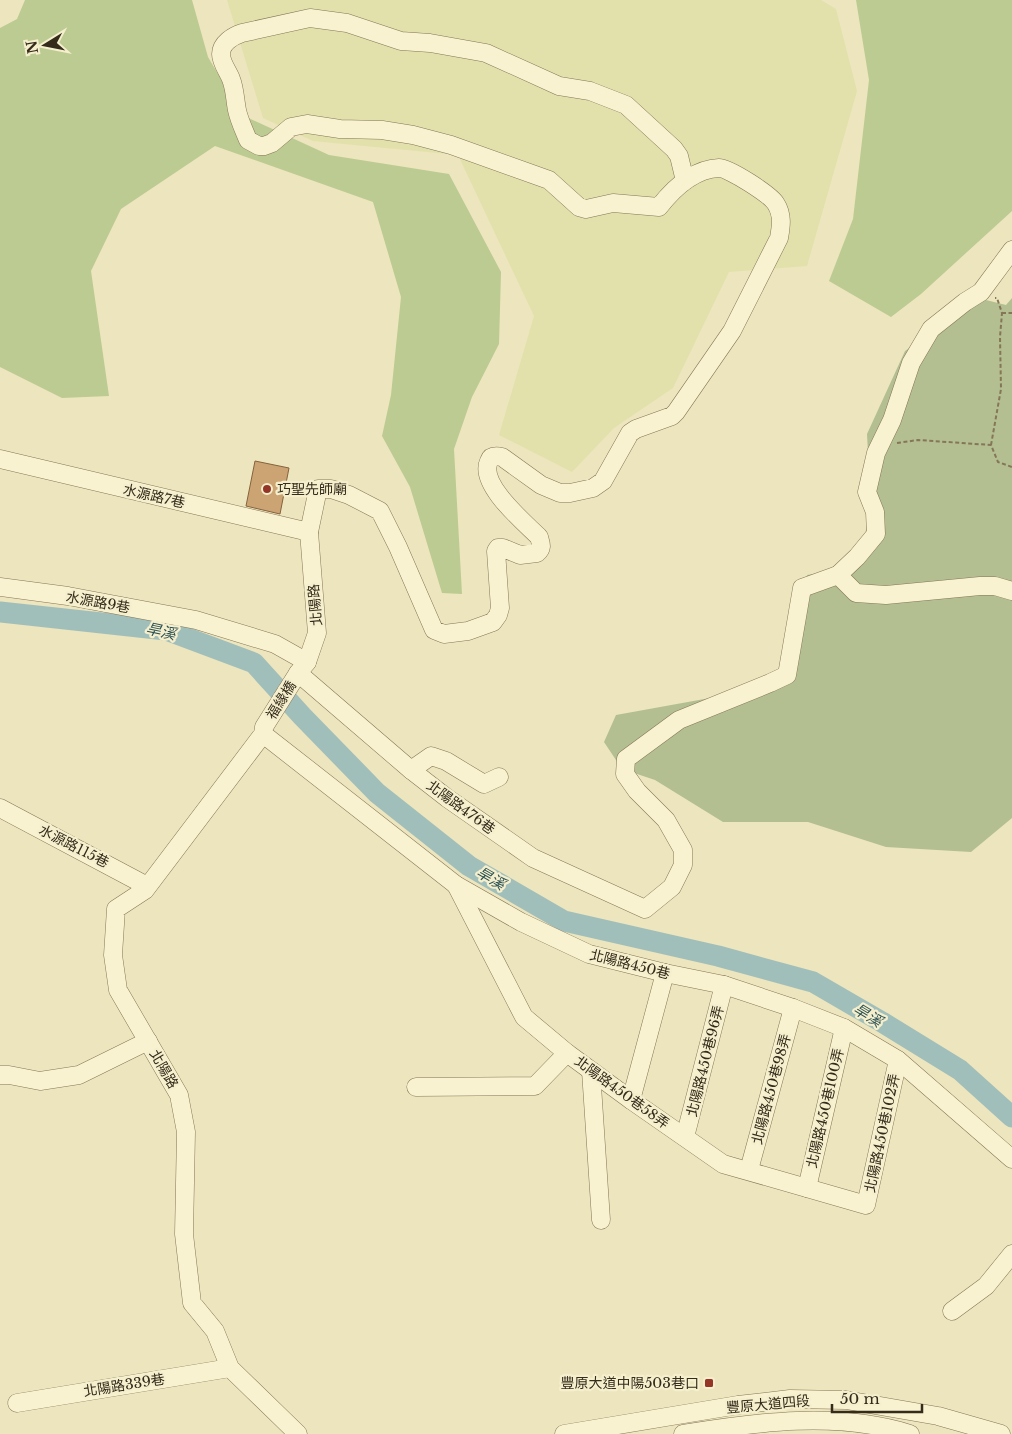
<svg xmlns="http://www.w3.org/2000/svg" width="1012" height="1434" font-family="'Libre Baskerville','Noto Sans TC',serif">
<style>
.farmland{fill:#e3e1ab}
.green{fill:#bccb92}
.cemetery{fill:#b3bf91}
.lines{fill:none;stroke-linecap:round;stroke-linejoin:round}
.river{stroke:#a1bfba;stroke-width:21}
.building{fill:#cca473;stroke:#84633d}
.minor-casing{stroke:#857657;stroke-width:19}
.path{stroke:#857657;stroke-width:2;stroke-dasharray:4 2.5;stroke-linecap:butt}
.minor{stroke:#f8f2d0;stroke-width:18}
.poi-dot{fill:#943527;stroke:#f5efcd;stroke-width:2}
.labels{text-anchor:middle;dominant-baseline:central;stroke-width:4.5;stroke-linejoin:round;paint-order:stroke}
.poi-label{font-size:14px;fill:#342b1b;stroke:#f5efcd;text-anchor:start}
.street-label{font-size:14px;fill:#342b1b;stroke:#f5efcd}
.water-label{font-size:15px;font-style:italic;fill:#2a5154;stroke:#f5efcd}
</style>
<rect width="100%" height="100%" fill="#ede5bd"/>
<!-- farmland -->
<path class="farmland" d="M227 0H821L836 9 857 91 807 266 729 272 673 388 614 428 572 472 499 435 534 316 458 155 313 141 263 118Z"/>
<!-- green -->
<g class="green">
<path d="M25 0H192L208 57 242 115 329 155 449 174 501 272 499 344 472 397 454 449 462 594 442 593 410 487 382 436 391 395 401 297 373 202 215 146 121 209 91 271 109 396 62 398 0 367V28L17 19Z"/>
<path d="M856 0H1012V211L921 294 891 317 829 281 853 219 869 80Z"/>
</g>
<!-- cemetery -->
<path class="cemetery" d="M1012 298V818L971 852 886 847 808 822H723L655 780 622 769 604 742 616 715 721 696 794 668 807 575 862 566 870 492 867 434 905 351 982 299 1006 305Z"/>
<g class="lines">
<!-- river -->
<path class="river" d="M0 612 166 630 254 663 302 716 377 793 469 866 564 921 718 956 813 982 882 1022 960 1070 1012 1117"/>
</g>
<!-- building -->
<path class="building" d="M255 461 289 468 280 514 246 506Z"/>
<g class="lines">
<!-- minor casing -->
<g class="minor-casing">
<g id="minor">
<path d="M0 459 309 532"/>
<path d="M838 575 857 557 876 534 875 512 867 492 876 453 892 420 911 363 931 329 965 302 981 292 1012 250"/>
<path d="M0 587 68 596 196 620 275 644 307 662"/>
<path d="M298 673 411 770 447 798 533 858 645 909 672 887 683 865V850L666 820 637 791 625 774 626 759 679 720 770 683 787 675 802 588 838 575 856 593 886 595 980 586H995L1012 591"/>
<path d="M263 734 456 885 521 922 589 954 665 973 724 985 793 1008 844 1028 898 1060 1012 1159"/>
<path d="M411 770 431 756 446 761 484 784 499 777"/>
<path d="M0 808 147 886"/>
<path d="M456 885 524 1017 567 1053 631 1100 723 1164 866 1205 898 1060"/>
<path d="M591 1071 601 1220"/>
<path d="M0 1075H9L40 1081 79 1075 148 1041"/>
<path d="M416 1087 535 1086 567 1053"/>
<path d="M631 1100 665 973"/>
<path d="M685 1137 724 985"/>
<path d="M749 1170 793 1008"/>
<path d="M807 1188 844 1028"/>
<path d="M952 1311 986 1286 1012 1254"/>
<path d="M17 1403 230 1368"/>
<path d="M298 1434 230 1368 215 1331 192 1303 184 1234 186 1132 179 1095 118 990 113 955 116 909 145 890 263 734 264 727 298 673 307 662 317 633 309 532 318 489H331L349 495 380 511 398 547 434 630 444 634 468 631 493 622 498 615 500 608 496 551 498 548H503L520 555 537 553C543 548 541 544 539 537 524 522 478 484 489 461 491 455 497 456 502 457L541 485 560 493H570L593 488 603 481 630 433 636 429 672 416 676 412 732 331 779 238C781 227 783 215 776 204 771 195 729 168 719 168 694 169 673 189 659 207L613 203 586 209 579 207 549 180 451 145 413 135 382 130 340 129 307 124 291 127 272 143 264 146H259L248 140C244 130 239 120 237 110 235 100 235 89 231 79 228 71 221 63 221 54 221 43 233 36 242 33L310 18 347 23 401 41 430 43 486 53 559 86 590 91 626 105 674 149 679 156 685 181"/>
<path d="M564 1434 738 1405 790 1399 846 1400 938 1416 1001 1434"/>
<path d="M683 1434C757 1422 837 1411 910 1434"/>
</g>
</g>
<!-- path -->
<g class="path">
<path d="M1002 313H1012"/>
<path d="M897 443 918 440 991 445 998 462 1012 467"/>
<path d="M991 445 1001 389 1000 337 1002 313 997 298H995"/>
</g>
<!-- minor -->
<use href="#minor" class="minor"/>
</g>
<!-- markers -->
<g class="poi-dot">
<circle cx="267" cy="489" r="5"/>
<rect x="704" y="1378" width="10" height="10" rx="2.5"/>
</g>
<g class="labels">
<!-- poi labels -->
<g class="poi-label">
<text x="277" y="489">巧聖先師廟</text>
<text x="699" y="1383" text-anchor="end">豐原大道中陽503巷口</text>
</g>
<!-- street labels -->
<g class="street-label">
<text transform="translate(154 496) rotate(13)">水源路7巷</text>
<text transform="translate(98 602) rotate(10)">水源路9巷</text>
<text transform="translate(315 605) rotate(-95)">北陽路</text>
<text transform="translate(281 700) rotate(-58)">福緣橋</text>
<text transform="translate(461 807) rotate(36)">北陽路476巷</text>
<text transform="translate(74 846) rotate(27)">水源路115巷</text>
<text transform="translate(630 964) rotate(14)">北陽路450巷</text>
<text transform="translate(705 1061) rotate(-76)">北陽路450巷96弄</text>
<text transform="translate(164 1069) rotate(60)">北陽路</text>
<text transform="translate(771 1089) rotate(-75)">北陽路450巷98弄</text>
<text transform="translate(622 1092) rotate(36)">北陽路450巷58弄</text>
<text transform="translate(825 1108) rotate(-77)">北陽路450巷100弄</text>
<text transform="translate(882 1133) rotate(-78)">北陽路450巷102弄</text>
<text transform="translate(124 1385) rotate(-9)">北陽路339巷</text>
<text transform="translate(768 1404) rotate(-5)">豐原大道四段</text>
</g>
<!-- water labels -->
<g class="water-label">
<text transform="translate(161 631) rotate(12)">旱溪</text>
<text transform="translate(491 878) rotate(30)">旱溪</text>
<text transform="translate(868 1015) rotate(31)">旱溪</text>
</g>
</g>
<!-- north arrow -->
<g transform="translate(45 45) rotate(260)" stroke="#f5efcd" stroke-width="4" paint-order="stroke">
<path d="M0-4L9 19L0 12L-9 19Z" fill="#342b1b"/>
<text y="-8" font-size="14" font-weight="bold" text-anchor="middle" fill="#342b1b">N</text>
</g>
<!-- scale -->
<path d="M832 1404v8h90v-8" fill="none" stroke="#342b1b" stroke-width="2.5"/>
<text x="840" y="1404" font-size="15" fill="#342b1b" stroke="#f5efcd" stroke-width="4" paint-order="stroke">50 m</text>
</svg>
